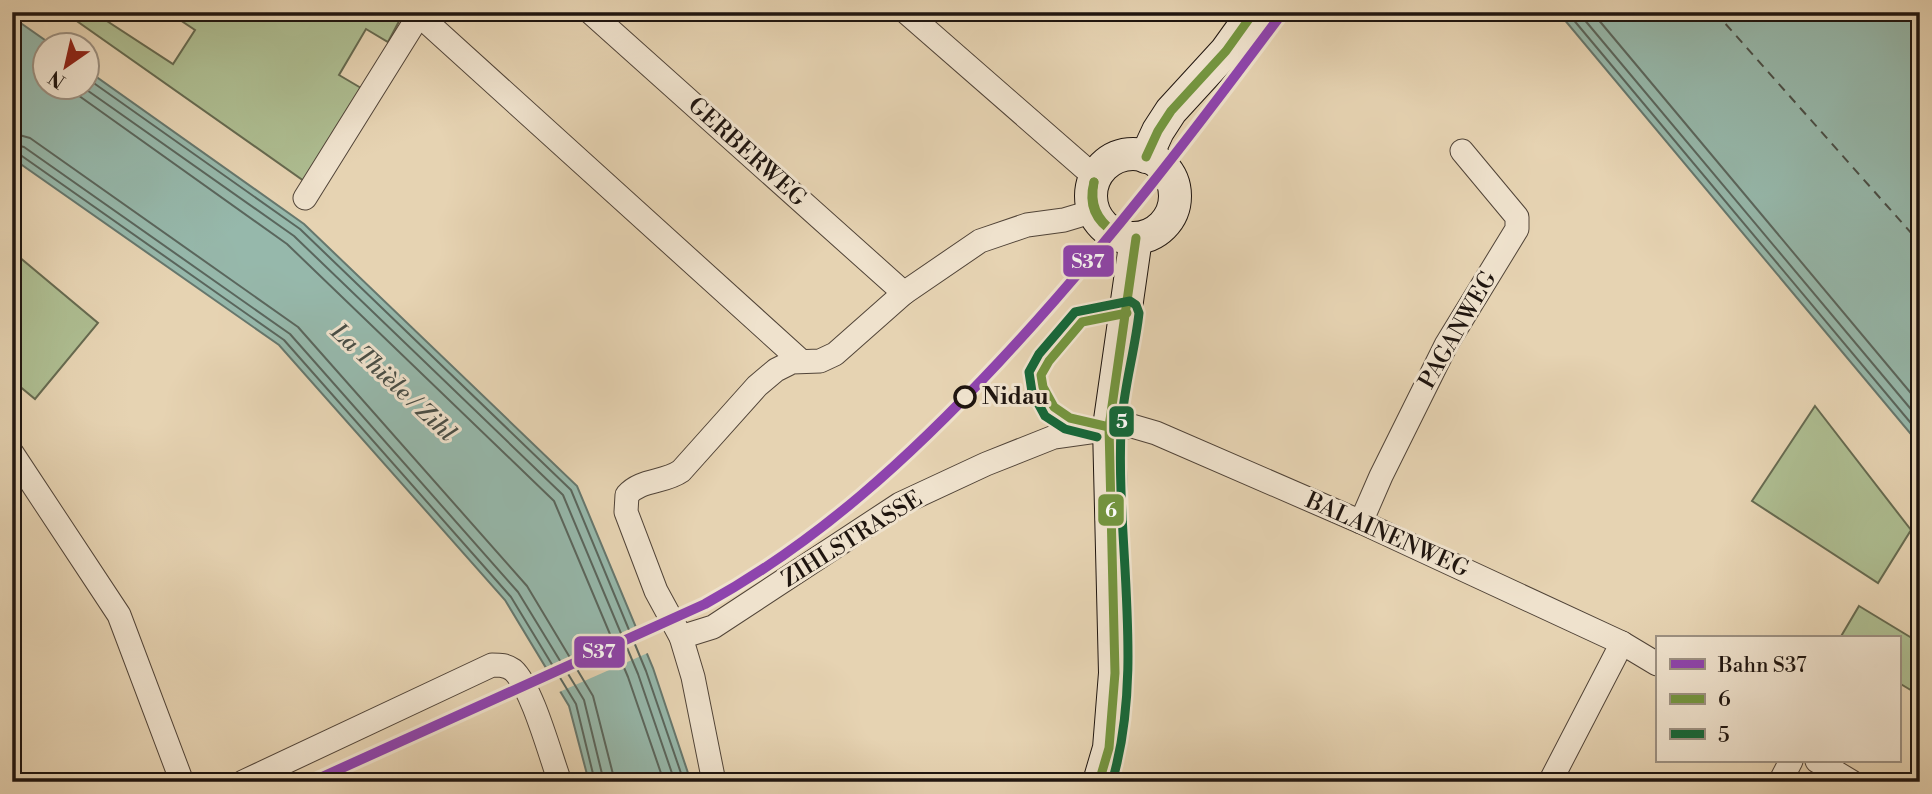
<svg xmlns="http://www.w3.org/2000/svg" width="1932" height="794" font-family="'Libre Bodoni',serif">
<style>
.green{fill:#aebe92;stroke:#666a50;stroke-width:2}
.water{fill:#96b8ab;stroke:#66776d;stroke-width:2}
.pier{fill:#e6d3b2}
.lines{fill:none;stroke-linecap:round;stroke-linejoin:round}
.shore{stroke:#5a665d;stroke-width:2}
.ferry{stroke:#494e46;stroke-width:2;stroke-dasharray:9 7;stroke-linecap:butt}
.street-casing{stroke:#514438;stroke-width:25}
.secondary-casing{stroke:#1f150f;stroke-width:34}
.street{stroke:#efe2cd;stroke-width:23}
.secondary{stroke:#efe2cd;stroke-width:32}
.bus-1-casing{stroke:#efe2cd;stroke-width:14}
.bus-2-casing{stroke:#efe2cd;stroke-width:14}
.bus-1{stroke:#74953f;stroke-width:9}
.bus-2{stroke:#166839;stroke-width:9}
.rail-1-casing{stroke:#efe2cd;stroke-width:16}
.rail-1{stroke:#8e44ad;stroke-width:10}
.stop-dot{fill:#efe2cd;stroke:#1f150f;stroke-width:3.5}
.labels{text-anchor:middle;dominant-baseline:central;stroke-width:6;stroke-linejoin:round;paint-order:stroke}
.street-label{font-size:23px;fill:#1f150f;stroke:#efe2cd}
.stop-label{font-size:23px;font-weight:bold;fill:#1f150f;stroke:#efe2cd;text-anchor:start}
.water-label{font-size:24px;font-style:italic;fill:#494e46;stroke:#efe2cd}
.line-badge{stroke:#efe2cd;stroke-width:2.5}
.badge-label{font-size:19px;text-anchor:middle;font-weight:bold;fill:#fff}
</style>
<rect width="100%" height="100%" fill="#e6d3b2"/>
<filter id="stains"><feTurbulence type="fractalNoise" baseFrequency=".00286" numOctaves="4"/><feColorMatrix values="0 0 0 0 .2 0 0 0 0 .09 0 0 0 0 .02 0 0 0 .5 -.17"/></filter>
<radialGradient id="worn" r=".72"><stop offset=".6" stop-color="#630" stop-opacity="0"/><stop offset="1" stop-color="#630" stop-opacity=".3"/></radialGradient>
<!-- green -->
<g class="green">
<path d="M64 12H93L173 64 195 30 168 12H404L388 42 366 29 339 75 361 88 304 181Z"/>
<path d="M12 251 98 323 35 399 12 380Z"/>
<path d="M1815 406 1911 530 1878 583 1752 501Z"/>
<path d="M1859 606 1920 643V683L1914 692 1899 683V638H1840Z"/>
</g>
<!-- water -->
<g class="water">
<path d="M1558 12H1912L1920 22V445Z"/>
<path d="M12 17 52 45 46 46V88H88V71L304 224 577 486 653 668 691 782H589L569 706 505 600 279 345 12 158Z"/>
</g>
<!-- pier -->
<path class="pier" d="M638 625 650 652 557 693 542 669Z"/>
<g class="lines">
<!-- shore -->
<g class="shore">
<path d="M1567 12 1920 434"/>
<path d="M1578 12 1920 420"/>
<path d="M1592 12 1920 404"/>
<path d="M88 79 300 229 571 490 646 671 684 782"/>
<path d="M68 88 287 244 554 501 628 677 664 782"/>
<path d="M84 88 294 236 563 495 638 674 675 782"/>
<path d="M12 133 30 138 298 327 527 586 593 696 615 782"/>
<path d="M12 144 24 147 290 334 518 592 584 700 604 782"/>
<path d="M12 153 19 154 284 340 511 597 576 704 595 782"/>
</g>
<!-- ferry -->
<path class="ferry" d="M1715 12 1920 243"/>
<!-- street casing -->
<g class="street-casing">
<g id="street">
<path d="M590 12 904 293"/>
<path d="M906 12 1096 178"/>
<path d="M419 15 801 361"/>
<path d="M305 198 421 12"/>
<path d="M12 453 119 615 182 782"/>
<path d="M1361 522 1381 476 1446 345 1517 229V217L1462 151"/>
<path d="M681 637 713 627 900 504 986 464 1054 437 1132 426 1156 433 1361 522 1622 643 1657 664"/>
<path d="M1817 761 1852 782"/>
<path d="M243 782 492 665C500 665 506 665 513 670 532 687 550 755 560 782"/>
<path d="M714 782 693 677 681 637 656 591 626 512 627 495C641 479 664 483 681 471L757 386 776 370 792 362 820 361 835 354 904 293 980 241 1027 225 1064 220 1094 211"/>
<path d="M1550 782 1622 643"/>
<path d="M1780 782 1791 761"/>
</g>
</g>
<!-- secondary casing -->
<g class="secondary-casing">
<g id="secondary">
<circle cx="1133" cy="196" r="42"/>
<path d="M1146 157 1158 131 1171 111 1226 51 1254 12"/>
<path d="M1099 782 1109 748 1115 673 1109 427 1136 238"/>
</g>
</g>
<!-- street -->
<use href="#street" class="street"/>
<!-- secondary -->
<use href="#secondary" class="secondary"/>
<!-- bus-1 casing -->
<g class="bus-1-casing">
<g id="bus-1">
<path d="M1146 157 1158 131 1171 111 1226 51 1254 12"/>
<path d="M1094 182C1090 204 1096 219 1115 233"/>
<path d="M1094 182C1088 204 1095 221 1115 233"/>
<path d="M1109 427 1070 418 1054 407 1043 387 1041 375 1049 361 1082 322 1127 313"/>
<path d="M1099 782 1109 748 1115 673 1109 427 1136 238"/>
</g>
</g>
<!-- bus-2 casing -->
<g class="bus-2-casing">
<path id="bus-2" d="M1097 437 1065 429 1045 416 1032 392 1029 372 1039 354 1075 312 1130 301 1136 305 1139 313C1135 351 1123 390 1121 429 1116 545 1145 670 1112 782"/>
</g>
<!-- bus-1 -->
<use href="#bus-1" class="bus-1"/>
<!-- bus-2 -->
<use href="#bus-2" class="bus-2"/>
<!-- rail-1 casing -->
<g class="rail-1-casing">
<path id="rail-1" d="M311 782 705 604C818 542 911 456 999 362 1102 252 1193 133 1283 12"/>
</g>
<!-- rail-1 -->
<use href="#rail-1" class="rail-1"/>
</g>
<!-- markers -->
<circle class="stop-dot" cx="965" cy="397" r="10"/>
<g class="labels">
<!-- street labels -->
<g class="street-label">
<text transform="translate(747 152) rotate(42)">GERBERWEG</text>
<text transform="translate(1458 330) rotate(-60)">PAGANWEG</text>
<text transform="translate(1387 535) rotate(24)">BALAINENWEG</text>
<text transform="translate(852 539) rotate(-32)">ZIHLSTRASSE</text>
</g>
<!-- stop labels -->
<g class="stop-label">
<text x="982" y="397">Nidau</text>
</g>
<!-- water labels -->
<g class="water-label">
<text transform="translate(393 383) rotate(43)">La Thièle / Zihl</text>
</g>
</g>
<g class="line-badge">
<rect x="1062" y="244" width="53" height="34" rx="7" fill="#8e44ad"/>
<rect x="1108" y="405" width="27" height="33" rx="7" fill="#166839"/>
<rect x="1097" y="493" width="28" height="34" rx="7" fill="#74953f"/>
<rect x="573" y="635" width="53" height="34" rx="7" fill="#8e44ad"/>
</g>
<g class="badge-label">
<text x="1088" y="268">S37</text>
<text x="1122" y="428">5</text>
<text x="1111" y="517">6</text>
<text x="599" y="658">S37</text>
</g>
<!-- margin -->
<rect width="1932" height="794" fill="none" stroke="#e6d3b2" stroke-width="42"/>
<rect x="14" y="14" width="1904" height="766" fill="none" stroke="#1f150f" stroke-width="3.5"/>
<rect x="21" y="21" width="1890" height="752" fill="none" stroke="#1f150f" stroke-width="2"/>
<!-- legend -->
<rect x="1656" y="636" width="245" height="126" fill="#efe2cd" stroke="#9c9081" stroke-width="2"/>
<rect x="1670" y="659" width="35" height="10" fill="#8e44ad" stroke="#9c9081" stroke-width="2"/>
<text x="1718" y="672" font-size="21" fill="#1f150f">Bahn S37</text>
<rect x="1670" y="694" width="35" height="10" fill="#74953f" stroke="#9c9081" stroke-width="2"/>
<text x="1718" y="706" font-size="21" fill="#1f150f">6</text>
<rect x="1670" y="729" width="35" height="10" fill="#166839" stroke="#9c9081" stroke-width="2"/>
<text x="1718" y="742" font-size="21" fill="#1f150f">5</text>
<!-- north arrow -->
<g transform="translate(66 66) rotate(214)"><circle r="33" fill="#efe2cd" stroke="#9c9081" stroke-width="2"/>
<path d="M0-5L12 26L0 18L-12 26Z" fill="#8f2418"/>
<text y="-10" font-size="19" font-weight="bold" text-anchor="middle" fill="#1f150f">N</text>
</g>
<rect width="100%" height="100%" filter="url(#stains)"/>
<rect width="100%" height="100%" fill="url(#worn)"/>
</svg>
